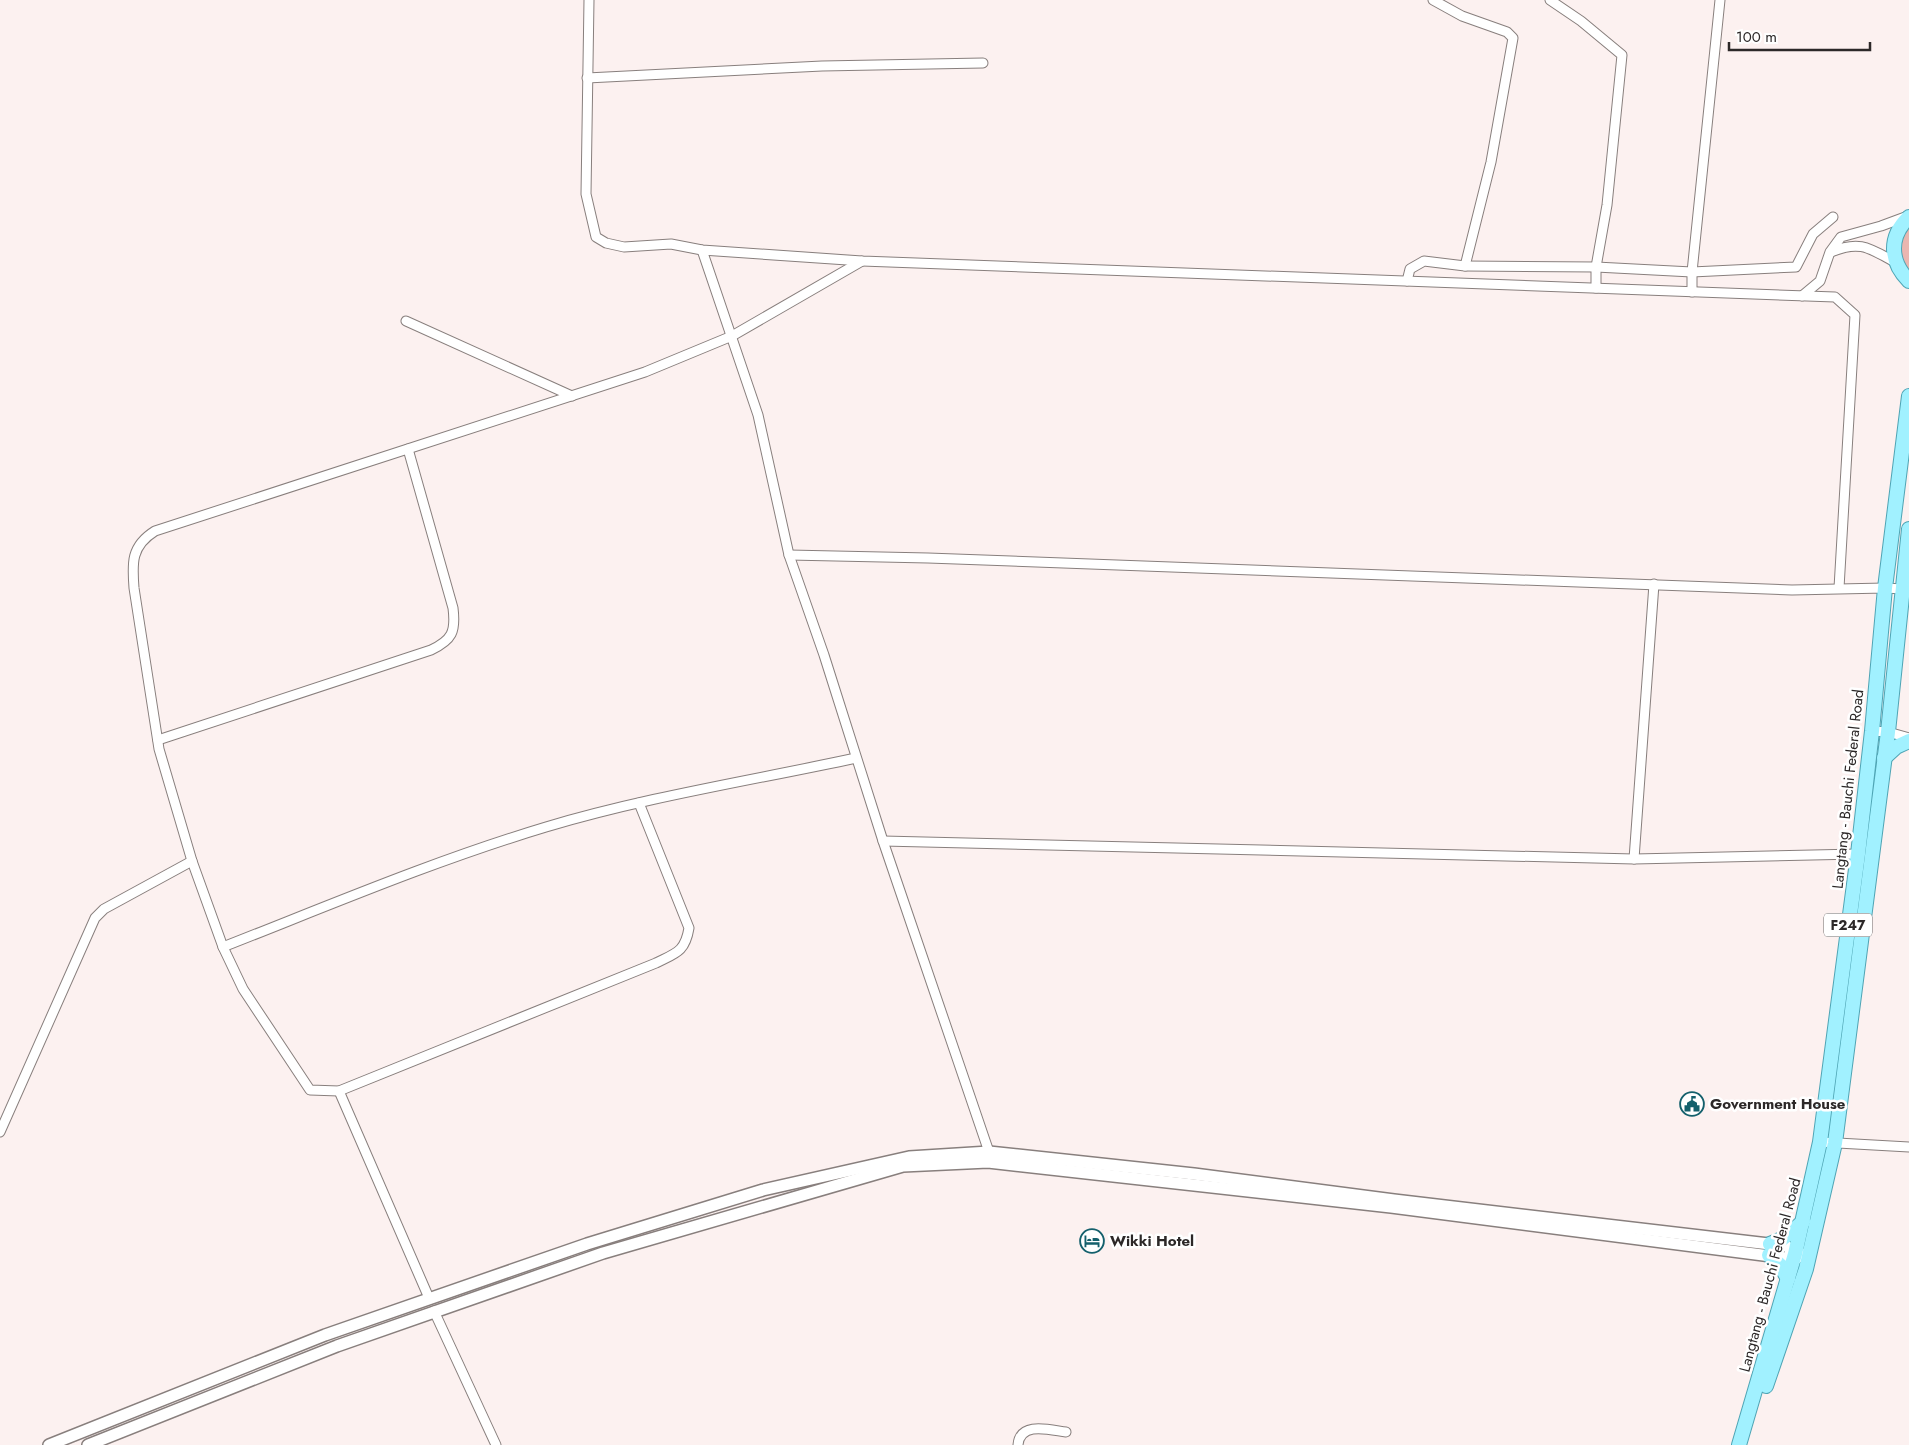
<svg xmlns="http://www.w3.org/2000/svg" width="1909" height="1445" font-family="Jost,sans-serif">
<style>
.green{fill:#eab6b0}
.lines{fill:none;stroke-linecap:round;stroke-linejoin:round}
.minor-casing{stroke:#887f7d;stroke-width:11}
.tertiary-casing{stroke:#887f7d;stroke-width:14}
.primary-casing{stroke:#4fa4b4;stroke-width:16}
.minor{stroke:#fff;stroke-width:9}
.tertiary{stroke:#fff;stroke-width:11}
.primary{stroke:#a1f1ff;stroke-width:14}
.labels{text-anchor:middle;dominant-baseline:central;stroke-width:5;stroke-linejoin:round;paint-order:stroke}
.shield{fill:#fff;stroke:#6b6868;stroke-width:1}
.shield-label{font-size:14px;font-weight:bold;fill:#2c2828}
.street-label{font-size:15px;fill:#2c2828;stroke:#fff}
.poi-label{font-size:15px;font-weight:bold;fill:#2c2828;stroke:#fff;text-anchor:start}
</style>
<rect width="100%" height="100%" fill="#fcf1f0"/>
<!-- green -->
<path class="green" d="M1909 222V274L1899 257 1900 233Z"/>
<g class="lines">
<!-- minor casing -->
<g class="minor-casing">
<g id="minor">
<path d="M589 0 586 194 596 237 606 243 624 247 671 244 702 250 862 261 1835 297 1855 315 1839 588"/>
<path d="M1550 0 1581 21 1622 55 1607 205 1596 267V288"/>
<path d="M587 78 822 66 983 63"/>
<path d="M702 250 758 415 789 555 824 655 883 841 989 1152 988 1157"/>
<path d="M1831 252C1860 240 1869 248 1895 262"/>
<path d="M1465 266 1596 267 1692 272 1796 267 1813 234 1833 217"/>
<path d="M1407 281 1410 269 1424 261 1465 266 1491 162 1513 38 1507 32 1462 16 1433 0"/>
<path d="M1692 292V272L1720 0"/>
<path d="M1802 296 1820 281 1830 252 1841 237 1881 226 1908 216"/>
<path d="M406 321 572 396"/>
<path d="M789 555 928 558 1792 590 1885 588 1903 589"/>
<path d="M1872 731 1888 732 1909 738"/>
<path d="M158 740 431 650C452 640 456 632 453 608L408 449"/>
<path d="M639 803 689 928C685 952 676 953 656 963L339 1091 310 1090 243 989 223 947 192 861 159 749 134 588C132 563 131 546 155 531L645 372 732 336 862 261"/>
<path d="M883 841 1634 859 1858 854"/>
<path d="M1634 859 1654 584"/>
<path d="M223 947C330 905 436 860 546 827 646 797 754 780 856 758"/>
<path d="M339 1091 429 1298"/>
<path d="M0 1132 95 918 104 909 192 861"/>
<path d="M1820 1142 1909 1147"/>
<path d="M434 1311 496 1445"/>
<path d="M1018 1445C1020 1421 1050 1430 1066 1432"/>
</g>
</g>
<!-- tertiary casing -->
<g class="tertiary-casing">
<g id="tertiary">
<path d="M49 1445 325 1335 587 1244 763 1190 909 1157 989 1152 1194 1174 1394 1200 1786 1246 1792 1250 1797 1258"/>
<path d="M88 1445 337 1346 603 1253 903 1166 988 1162 1391 1207 1786 1258 1799 1252"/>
</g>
</g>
<!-- primary casing -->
<g class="primary-casing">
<g id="primary">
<path d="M1909 217C1889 236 1889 261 1909 281"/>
<path d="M1884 758 1896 747 1909 741"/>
<path d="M1770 1244 1782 1239 1803 1222"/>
<path d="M1769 1255 1781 1266 1788 1279"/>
<path d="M1766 1386 1806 1269 1835 1143 1888 732 1909 529"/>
<path d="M1739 1445 1795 1254 1820 1142 1858 854 1872 731 1885 588 1909 396"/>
</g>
</g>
<!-- minor -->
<use href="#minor" class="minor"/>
<!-- tertiary -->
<use href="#tertiary" class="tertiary"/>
<!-- primary -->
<use href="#primary" class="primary"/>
</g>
<!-- icons -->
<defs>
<g id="civic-ring" transform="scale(1.25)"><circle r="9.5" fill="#fff" stroke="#14606c" stroke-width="1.5"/><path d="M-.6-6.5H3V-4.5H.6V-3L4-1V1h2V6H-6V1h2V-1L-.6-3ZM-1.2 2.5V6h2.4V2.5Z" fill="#14606c"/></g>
<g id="hotel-ring" transform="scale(1.25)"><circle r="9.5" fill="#fff" stroke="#14606c" stroke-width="1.5"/><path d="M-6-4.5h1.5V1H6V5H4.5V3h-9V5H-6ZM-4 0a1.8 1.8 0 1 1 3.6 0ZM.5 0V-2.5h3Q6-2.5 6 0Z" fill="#14606c"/></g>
</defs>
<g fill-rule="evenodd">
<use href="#civic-ring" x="1692" y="1104"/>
<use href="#hotel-ring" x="1092" y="1241"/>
</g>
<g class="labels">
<!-- shield labels -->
<rect class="shield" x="1824" y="913.5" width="48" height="23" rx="4"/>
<g class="shield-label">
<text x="1848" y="925">F247</text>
</g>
<!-- street labels -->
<g class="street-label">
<text transform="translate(1848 789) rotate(-84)">Langtang - Bauchi Federal Road</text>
<text transform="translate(1770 1275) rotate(-75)">Langtang - Bauchi Federal Road</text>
</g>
<!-- poi labels -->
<g class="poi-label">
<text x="1710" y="1104">Government House</text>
<text x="1110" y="1241">Wikki Hotel</text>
</g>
</g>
<!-- scale -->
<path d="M1729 42v8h141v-8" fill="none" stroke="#2c2828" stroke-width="2.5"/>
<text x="1736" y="42" font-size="15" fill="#2c2828" stroke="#ffffff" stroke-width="4" paint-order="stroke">100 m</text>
</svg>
